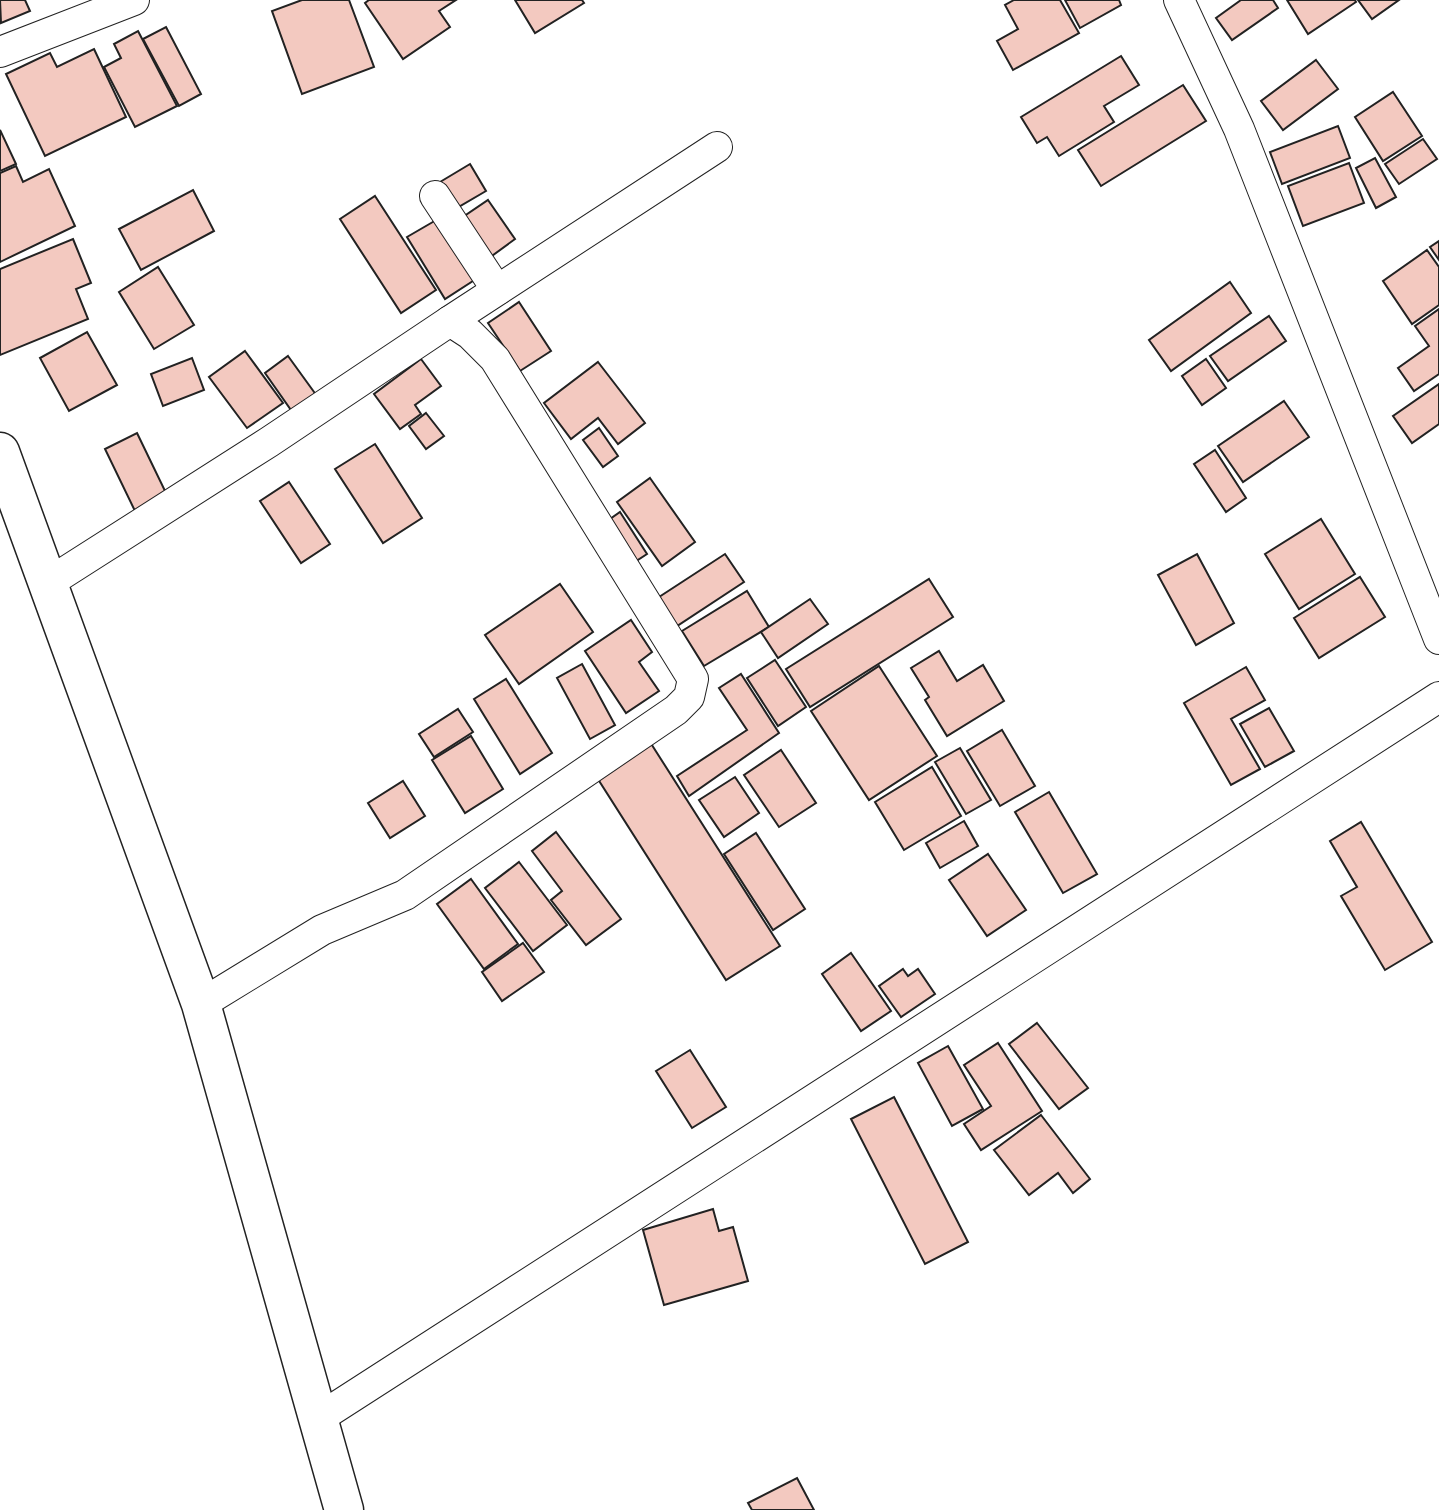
<svg xmlns="http://www.w3.org/2000/svg" width="1439" height="1510" font-family="'Times New Roman',serif">
<style>
.building{fill:#f3c9c0;stroke:#222;stroke-width:2}
.lines{fill:none;stroke-linecap:round;stroke-linejoin:round}
.street-casing{stroke:#222;stroke-width:32}
.secondary-casing{stroke:#222;stroke-width:41}
.street{stroke:#fff;stroke-width:30}
.secondary{stroke:#fff;stroke-width:38}
</style>
<rect width="100%" height="100%" fill="#fff"/>
<!-- building -->
<g class="building">
<path d="M0 0H25L30 11 1 23Z"/>
<path d="M302 0H349L374 67 302 94 272 11Z"/>
<path d="M369 0H456L439 11 450 27 403 59 365 3Z"/>
<path d="M515 0H582L584 3 535 33Z"/>
<path d="M1014 0H1060L1079 33 1013 70 997 41 1018 29 1005 5Z"/>
<path d="M1065 0H1119L1121 5 1080 28Z"/>
<path d="M1241 0H1273L1278 8 1232 40 1216 18Z"/>
<path d="M1287 0H1355L1356 2 1308 34Z"/>
<path d="M1358 0H1399L1372 19Z"/>
<path d="M166 27 201 94 179 106 143 39Z"/>
<path d="M138 31 177 106 135 127 104 67 121 58 114 44Z"/>
<path d="M94 49 126 117 45 156 6 74 50 53 57 67Z"/>
<path d="M1121 56 1139 85 1104 106 1114 122 1059 156 1047 137 1037 143 1021 117Z"/>
<path d="M1316 60 1338 89 1283 130 1261 101Z"/>
<path d="M1183 85 1206 121 1101 186 1078 150Z"/>
<path d="M1393 92 1422 136 1383 161 1355 117Z"/>
<path d="M1338 126 1350 158 1282 184 1270 152Z"/>
<path d="M0 130 16 164 0 171Z"/>
<path d="M1423 139 1437 159 1399 184 1385 164Z"/>
<path d="M1375 158 1396 197 1376 208 1356 168Z"/>
<path d="M1349 163 1364 203 1303 226 1288 186Z"/>
<path d="M470 164 486 191 455 209 440 182Z"/>
<path d="M16 166 23 182 49 169 75 226 0 262V173Z"/>
<path d="M193 190 214 231 141 270 119 229Z"/>
<path d="M375 196 436 290 401 313 340 219Z"/>
<path d="M488 200 515 239 485 261 457 221Z"/>
<path d="M438 219 476 279 445 299 407 237Z"/>
<path d="M73 239 91 283 76 289 88 319 0 355V269Z"/>
<path d="M1439 241V260L1430 247Z"/>
<path d="M1427 250 1439 267V305L1412 324 1383 281Z"/>
<path d="M158 267 194 325 154 349 119 292Z"/>
<path d="M1230 282 1251 313 1171 371 1149 340Z"/>
<path d="M519 302 551 351 520 371 488 323Z"/>
<path d="M1439 309V374L1414 391 1398 368 1429 346 1415 326Z"/>
<path d="M1269 316 1286 341 1228 381 1210 356Z"/>
<path d="M87 332 117 385 69 411 40 358Z"/>
<path d="M245 351 283 403 247 428 209 377Z"/>
<path d="M288 356 322 403 298 420 265 373Z"/>
<path d="M192 358 204 390 163 406 151 374Z"/>
<path d="M421 359 441 386 415 405 421 414 400 429 374 394Z"/>
<path d="M1206 359 1226 388 1202 405 1182 376Z"/>
<path d="M598 362 645 423 618 444 598 418 571 439 544 403Z"/>
<path d="M1439 384V424L1412 443 1393 416Z"/>
<path d="M1284 401 1309 437 1243 482 1218 446Z"/>
<path d="M426 413 444 436 426 449 409 426Z"/>
<path d="M599 428 618 456 603 467 583 440Z"/>
<path d="M137 433 167 495 135 511 105 449Z"/>
<path d="M375 444 422 518 383 543 335 469Z"/>
<path d="M1215 450 1246 498 1226 512 1194 464Z"/>
<path d="M650 478 695 542 662 566 617 502Z"/>
<path d="M289 482 330 544 301 563 260 501Z"/>
<path d="M620 512 647 554 630 565 603 524Z"/>
<path d="M1321 519 1355 574 1299 609 1265 554Z"/>
<path d="M725 554 744 582 674 628 656 599Z"/>
<path d="M1197 554 1234 623 1196 645 1158 575Z"/>
<path d="M1360 577 1385 617 1319 658 1294 618Z"/>
<path d="M929 579 953 617 810 707 786 669Z"/>
<path d="M560 584 593 632 519 684 485 635Z"/>
<path d="M747 591 769 627 704 666 682 631Z"/>
<path d="M810 599 828 624 778 658 761 632Z"/>
<path d="M631 620 652 652 639 662 659 691 626 713 585 651Z"/>
<path d="M939 651 957 681 983 665 1004 701 947 736 925 700 929 697 911 668Z"/>
<path d="M775 660 806 707 778 726 747 678Z"/>
<path d="M582 664 615 725 590 739 557 678Z"/>
<path d="M879 666 937 756 869 800 811 711Z"/>
<path d="M1246 667 1265 700 1231 719 1260 769 1231 785 1184 703Z"/>
<path d="M741 674 779 733 689 796 677 776 747 730 719 688Z"/>
<path d="M506 679 552 753 520 774 474 699Z"/>
<path d="M1269 708 1294 751 1265 767 1240 724Z"/>
<path d="M458 709 473 732 434 757 419 734Z"/>
<path d="M1002 730 1035 786 1000 806 967 751Z"/>
<path d="M471 736 503 789 465 813 432 760Z"/>
<path d="M650 742 780 946 726 980 596 776Z"/>
<path d="M960 748 991 800 966 814 935 762Z"/>
<path d="M781 750 816 803 779 827 744 775Z"/>
<path d="M932 767 961 816 904 850 875 802Z"/>
<path d="M735 777 759 813 724 837 699 800Z"/>
<path d="M403 781 425 816 390 838 368 803Z"/>
<path d="M1049 792 1097 874 1063 893 1015 812Z"/>
<path d="M964 821 978 846 940 868 926 843Z"/>
<path d="M1361 822 1432 942 1385 970 1341 896 1357 887 1330 841Z"/>
<path d="M556 832 621 919 586 945 551 900 562 891 532 851Z"/>
<path d="M756 833 805 909 773 930 724 854Z"/>
<path d="M988 854 1026 910 987 936 949 880Z"/>
<path d="M519 862 567 925 533 951 485 888Z"/>
<path d="M471 879 518 944 484 969 437 904Z"/>
<path d="M523 943 544 972 502 1001 482 972Z"/>
<path d="M851 953 891 1011 861 1031 822 974Z"/>
<path d="M903 969 908 976 918 969 935 994 901 1017 879 986Z"/>
<path d="M1037 1023 1088 1088 1059 1109 1009 1044Z"/>
<path d="M998 1043 1042 1111 981 1150 964 1124 991 1106 964 1065Z"/>
<path d="M948 1046 983 1109 952 1126 918 1063Z"/>
<path d="M690 1050 726 1107 692 1128 656 1071Z"/>
<path d="M894 1097 968 1242 925 1264 851 1119Z"/>
<path d="M1041 1115 1090 1179 1073 1193 1058 1173 1029 1195 994 1150Z"/>
<path d="M713 1209 719 1231 733 1227 748 1281 664 1305 643 1230Z"/>
<path d="M797 1478 814 1510H752L748 1503Z"/>
</g>
<g class="lines">
<!-- street casing -->
<g class="street-casing">
<g id="street">
<path d="M1179 0 1239 129 1439 639"/>
<path d="M0 52 134 0"/>
<path d="M435 196 497 290"/>
<path d="M450 321 717 147"/>
<path d="M48 583 269 442 450 321 470 334 495 359 693 679 689 697 676 710 405 895 322 930 201 1004"/>
<path d="M316 1420 1439 697"/>
</g>
</g>
<!-- secondary casing -->
<g class="secondary-casing">
<path id="secondary" d="M0 452 201 1004 344 1510"/>
</g>
<!-- street -->
<use href="#street" class="street"/>
<!-- secondary -->
<use href="#secondary" class="secondary"/>
</g>
</svg>
